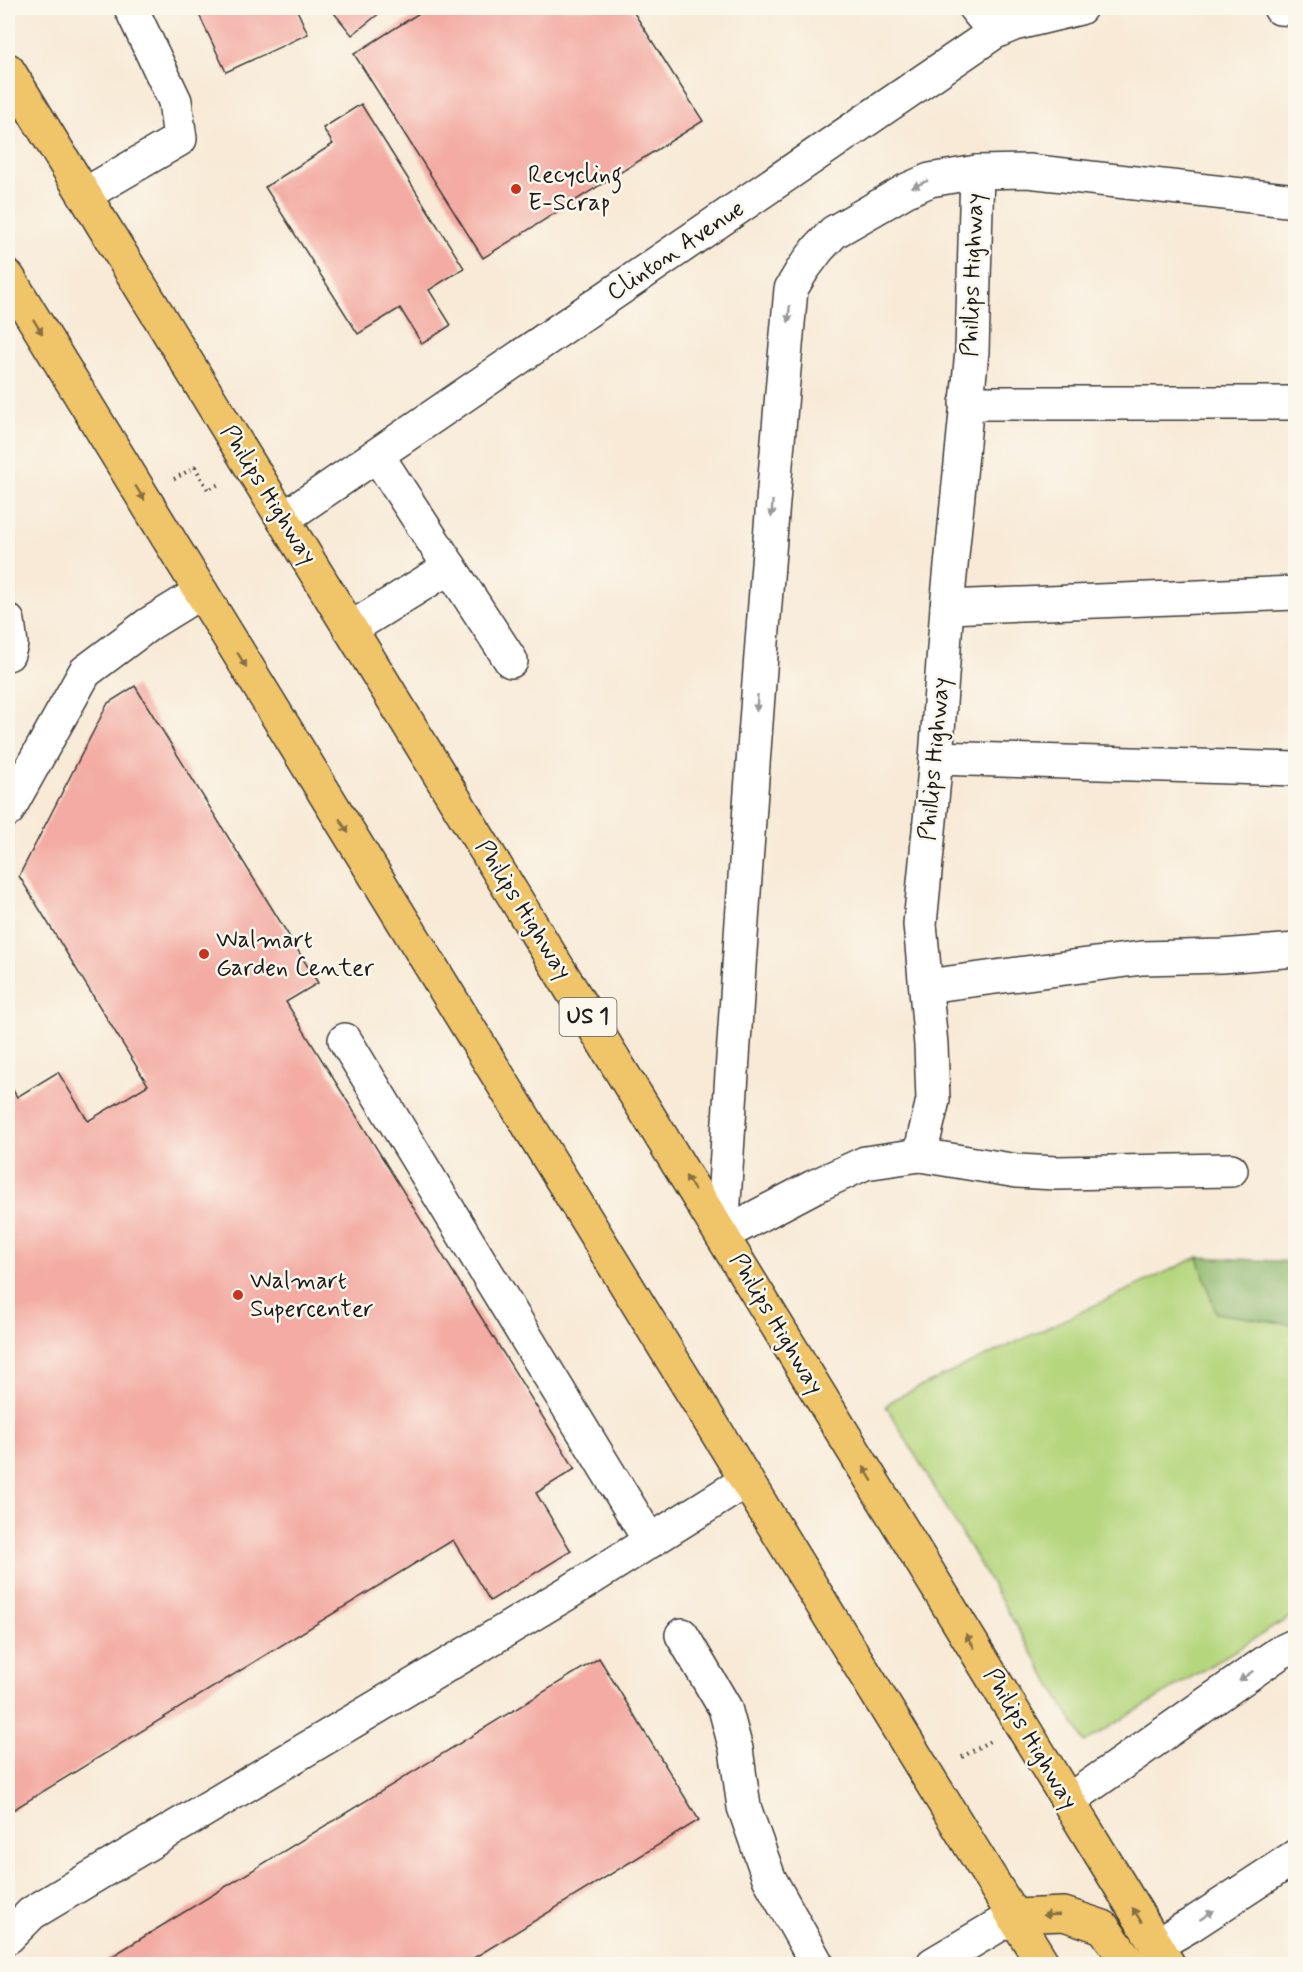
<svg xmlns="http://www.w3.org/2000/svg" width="1303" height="1972" font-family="Mynerve,sans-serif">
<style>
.green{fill:#b6d67e;stroke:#69794d;stroke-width:1.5}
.forest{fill:#90b76d;stroke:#566a44;stroke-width:1.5}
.building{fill:#f3aba3}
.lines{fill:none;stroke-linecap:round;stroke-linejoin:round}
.minor-casing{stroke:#3d3b38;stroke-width:36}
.major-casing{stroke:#3d3b38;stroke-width:36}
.path{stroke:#3d3b38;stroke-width:4;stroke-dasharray:1.5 4.5;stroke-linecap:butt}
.minor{stroke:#fff;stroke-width:33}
.major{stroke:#f0c469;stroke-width:33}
.oneway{fill:#999}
.oneway2{fill:#867042}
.poi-dot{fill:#c8321e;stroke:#fbf7ec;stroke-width:2}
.labels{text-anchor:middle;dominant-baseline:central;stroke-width:5;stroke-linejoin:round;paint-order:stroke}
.shield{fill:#fbf7ec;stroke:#5f5e5a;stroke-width:1.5}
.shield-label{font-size:22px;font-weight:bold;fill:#1c1c1c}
.poi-label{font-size:24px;fill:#1c1c1c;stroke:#fbf7ec;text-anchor:start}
.street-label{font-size:24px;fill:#1c1c1c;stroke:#fbf7ec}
</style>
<rect width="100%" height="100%" fill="#fbf7ec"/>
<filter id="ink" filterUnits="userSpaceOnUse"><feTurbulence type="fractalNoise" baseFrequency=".0167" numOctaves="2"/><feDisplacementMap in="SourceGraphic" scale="12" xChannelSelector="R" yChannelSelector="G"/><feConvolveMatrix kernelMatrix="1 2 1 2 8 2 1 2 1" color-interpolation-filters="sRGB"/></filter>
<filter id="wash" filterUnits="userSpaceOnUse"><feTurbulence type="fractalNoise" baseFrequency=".008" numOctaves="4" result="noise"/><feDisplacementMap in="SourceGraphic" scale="24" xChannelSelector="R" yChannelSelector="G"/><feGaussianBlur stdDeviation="1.35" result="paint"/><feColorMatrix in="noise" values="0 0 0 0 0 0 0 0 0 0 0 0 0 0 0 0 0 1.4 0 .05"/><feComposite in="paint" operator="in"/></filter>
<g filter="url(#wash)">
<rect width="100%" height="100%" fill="#f8ead7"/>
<!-- green -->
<path class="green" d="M1198 1257 1216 1313 1295 1325V1614L1085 1742 886 1406 894 1399Z"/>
<!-- forest -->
<path class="forest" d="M1198 1257 1295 1262V1325L1216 1313Z"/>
<g id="blocks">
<!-- building -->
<g class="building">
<path d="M196 8H296L308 34 226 72Z"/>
<path d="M330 8H386L352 35Z"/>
<path d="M427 8H631L703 121 483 258 354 54Z"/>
<path d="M361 104 464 268 429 290 451 325 422 344 400 308 358 334 265 187 333 144 323 128Z"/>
<path d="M135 686 318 983 286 1002 575 1469 536 1493 571 1551 490 1601 453 1540 8 1813V1082L17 1097 58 1072 88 1121 148 1085 19 876 108 703Z"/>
<path d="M599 1658 699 1820 464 1964H102L101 1963Z"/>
</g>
</g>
</g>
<g filter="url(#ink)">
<use href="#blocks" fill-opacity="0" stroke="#3d3b38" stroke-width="1.5"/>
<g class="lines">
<!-- minor casing -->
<g class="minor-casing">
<g id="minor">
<path d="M975 8 995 32"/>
<path d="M1280 8 1296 9"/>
<path d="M84 195 180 139 175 101 131 8"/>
<path d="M966 403H1296"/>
<path d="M377 455 511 661"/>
<path d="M283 519 995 32 1014 24 1080 8"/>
<path d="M947 607 1296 593"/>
<path d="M8 621 11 644 8 654"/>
<path d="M350 629 450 567"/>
<path d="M936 758 1296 769"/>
<path d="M8 810 85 672 149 624 201 592"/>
<path d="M926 986 1142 958 1222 956 1296 950"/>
<path d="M345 1040 650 1541"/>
<path d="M920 1155 933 1100 931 1045 920 924 936 758 947 607 972 351 977 172"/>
<path d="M722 1235C741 919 763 604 791 289L803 269 818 249 834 232 907 190 930 180 977 172 1028 171 1296 201"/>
<path d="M722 1235 813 1187 865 1163 920 1155 1017 1171 1056 1173 1231 1170"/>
<path d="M682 1635 725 1708 736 1749 744 1807 769 1878 817 1964"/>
<path d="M1068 1801 1279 1653 1296 1645"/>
<path d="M8 1937 32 1913 566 1594 746 1481"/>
<path d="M1156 1945 1191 1925 1296 1856"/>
<path d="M933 1964 1014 1916"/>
</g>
</g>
<!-- major casing -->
<g class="major-casing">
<g id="major">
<path d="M8 70 1168 1964"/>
<path d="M8 277 1043 1964"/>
<path d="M1014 1916 1064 1914 1103 1927 1130 1964"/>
</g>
</g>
<!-- path -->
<g class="path">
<path d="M174 479 195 467 208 490 221 483"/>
<path d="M962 1757 990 1741"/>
</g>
<!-- minor -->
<use href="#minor" class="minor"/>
<!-- major -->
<use href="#major" class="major"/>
</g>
<!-- one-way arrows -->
<defs><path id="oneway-solid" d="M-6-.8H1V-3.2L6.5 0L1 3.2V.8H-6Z" transform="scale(1.5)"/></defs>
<g class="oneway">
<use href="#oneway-solid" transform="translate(920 184) rotate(156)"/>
<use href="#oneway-solid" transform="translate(789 314) rotate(95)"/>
<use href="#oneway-solid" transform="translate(772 509) rotate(94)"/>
<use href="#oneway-solid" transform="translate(757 703) rotate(94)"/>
<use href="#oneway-solid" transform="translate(1246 1676) rotate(145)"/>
<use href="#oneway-solid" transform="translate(1207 1915) rotate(-33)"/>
</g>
<g class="oneway2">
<use href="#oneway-solid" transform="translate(38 327) rotate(58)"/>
<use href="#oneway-solid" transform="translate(140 493) rotate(58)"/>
<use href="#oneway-solid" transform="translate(242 660) rotate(58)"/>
<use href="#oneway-solid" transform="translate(344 826) rotate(58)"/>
<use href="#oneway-solid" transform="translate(690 1183) rotate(-122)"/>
<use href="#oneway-solid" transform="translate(868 1474) rotate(-121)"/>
<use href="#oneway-solid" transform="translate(970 1641) rotate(-121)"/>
<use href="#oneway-solid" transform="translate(1051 1915) rotate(178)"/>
<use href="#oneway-solid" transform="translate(1137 1915) rotate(-122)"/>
</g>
</g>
<!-- markers -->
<g class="poi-dot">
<circle cx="516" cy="189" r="6"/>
<circle cx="204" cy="954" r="6"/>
<circle cx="238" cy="1295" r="6"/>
</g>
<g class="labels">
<!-- shield labels -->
<rect class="shield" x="559.5" y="998" width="57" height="38" rx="4.5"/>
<g class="shield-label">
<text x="588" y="1017">US 1</text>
</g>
<!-- poi labels -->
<g class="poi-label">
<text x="528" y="175">Recycling<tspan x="528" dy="28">E-Scrap</tspan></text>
<text x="216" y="940">Walmart<tspan x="216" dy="28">Garden Center</tspan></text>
<text x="250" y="1281">Walmart<tspan x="250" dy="28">Supercenter</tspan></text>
</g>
<!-- street labels -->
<g class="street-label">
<text transform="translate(676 251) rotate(-34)">Clinton Avenue</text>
<text transform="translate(973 275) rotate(-88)">Phillips Highway</text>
<text transform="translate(268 495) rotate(58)">Philips Highway</text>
<text transform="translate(935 759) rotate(-85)">Phillips Highway</text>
<text transform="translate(523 910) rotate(58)">Philips Highway</text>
<text transform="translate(776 1324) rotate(59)">Philips Highway</text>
<text transform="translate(1030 1739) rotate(59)">Philips Highway</text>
</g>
</g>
<!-- margin -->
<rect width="1303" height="1972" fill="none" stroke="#fbf7ec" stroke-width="30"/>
</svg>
